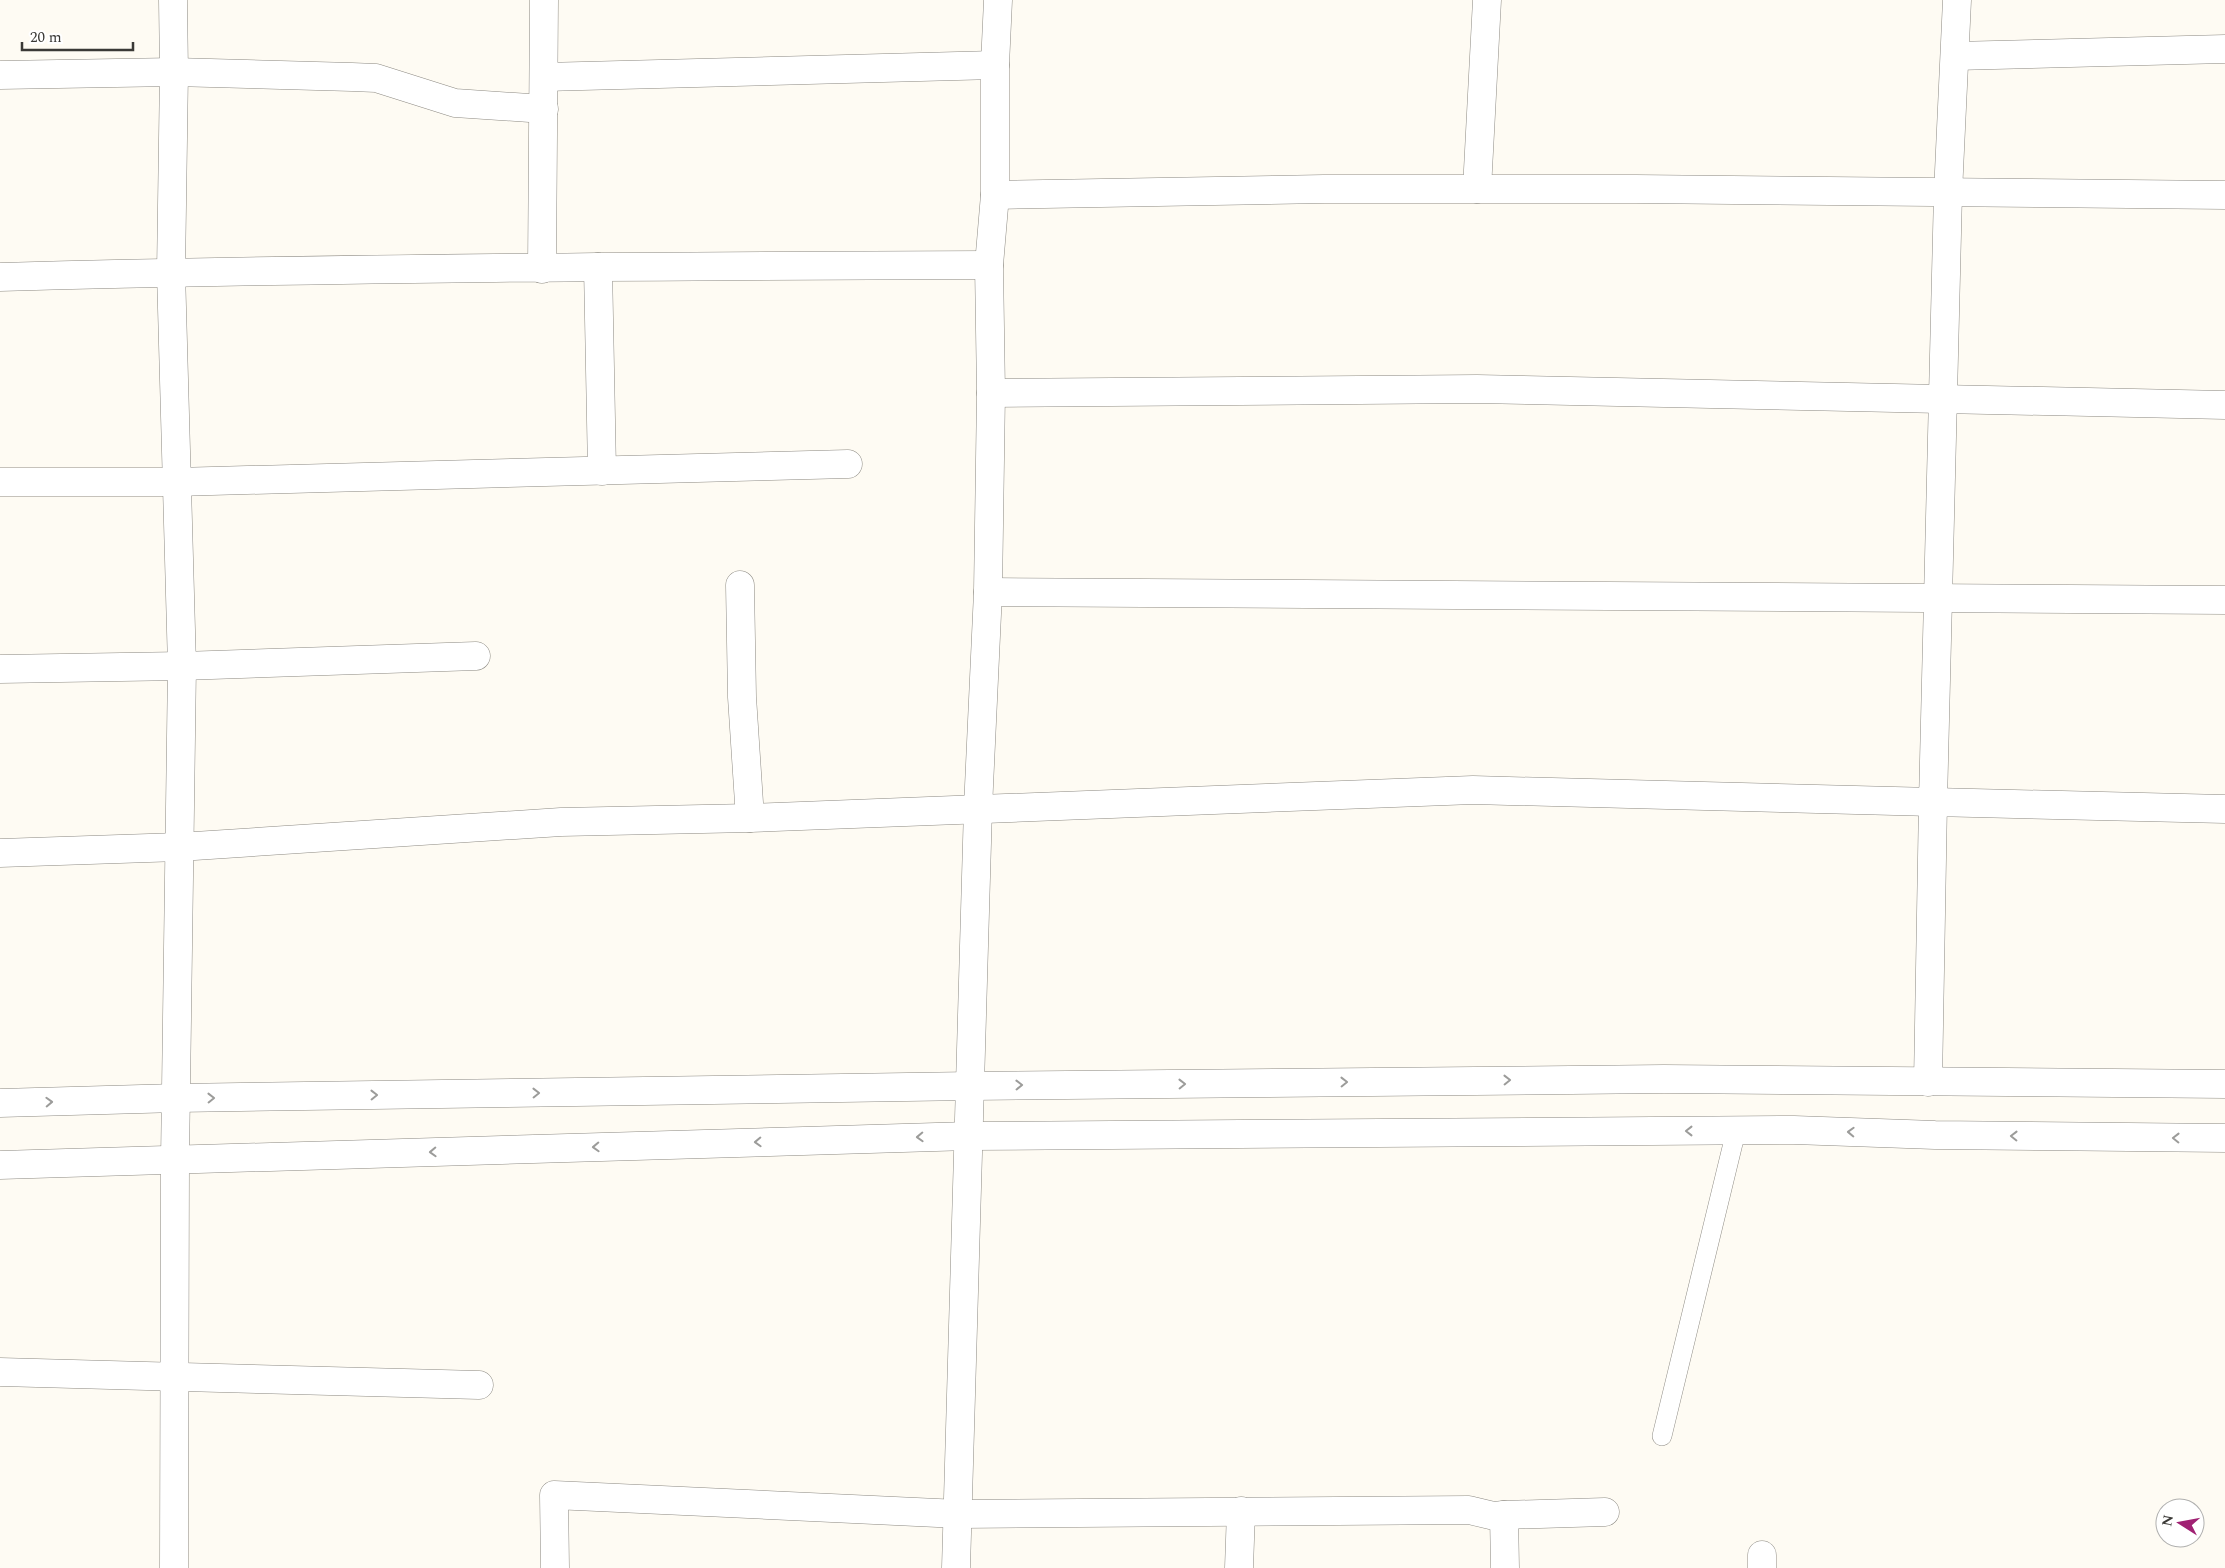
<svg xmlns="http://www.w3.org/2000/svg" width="2225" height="1568" font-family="Spectral,serif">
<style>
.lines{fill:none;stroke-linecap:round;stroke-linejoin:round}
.lane-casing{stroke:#8d8a83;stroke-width:20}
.street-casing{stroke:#8d8a83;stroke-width:29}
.secondary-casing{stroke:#8d8a83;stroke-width:29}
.lane{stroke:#fff;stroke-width:19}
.street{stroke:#fff;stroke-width:28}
.secondary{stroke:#fff;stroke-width:28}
.oneway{stroke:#9c9c9a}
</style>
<rect width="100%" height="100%" fill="#fefbf3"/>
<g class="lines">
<!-- lane casing -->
<g class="lane-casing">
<path id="lane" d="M1662 1436 1736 1131"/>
</g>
<!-- street casing -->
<g class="street-casing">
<g id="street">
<path d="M173 0 174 72 171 272 182 666 175 1160 174 1568"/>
<path d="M1955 56 2225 49"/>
<path d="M0 75 174 72 352 77 376 78 455 103 544 109"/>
<path d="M544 77 995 65"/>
<path d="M1477 189 1487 0"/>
<path d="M995 195 1324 189H1636L2225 195"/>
<path d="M598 267 602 471"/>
<path d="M542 269 544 0"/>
<path d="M0 277C330 268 660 266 989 265"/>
<path d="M991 393 1477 389 2225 405"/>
<path d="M0 482H176L848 464"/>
<path d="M740 585 742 697 750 818"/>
<path d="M988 592 2225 600"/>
<path d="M0 669 182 666 476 656"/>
<path d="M0 853 179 847 561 822 750 818 1473 790 1933 802 1948 193 1957 0"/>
<path d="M1928 1082 1933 802 2225 809"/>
<path d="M0 1372 479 1385"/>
<path d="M1504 1515 1605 1512"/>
<path d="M1762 1555V1568"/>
<path d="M555 1568 554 1495 959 1514 1469 1510 1494 1516 1504 1515 1505 1568"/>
<path d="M1239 1568 1241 1511"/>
</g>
</g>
<!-- secondary casing -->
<g class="secondary-casing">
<g id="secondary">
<path d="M0 1103 177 1098 971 1086 1664 1079 2225 1084"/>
<path d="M0 1165 969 1136 1794 1130 1935 1135 2225 1138"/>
<path d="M956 1568 978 808 988 592 991 393 989 265 995 195V65L998 0"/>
</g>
</g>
<!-- lane -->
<use href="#lane" class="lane"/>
<!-- street -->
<use href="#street" class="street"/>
<!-- secondary -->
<use href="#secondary" class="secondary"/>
</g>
<!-- one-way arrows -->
<defs><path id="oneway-chevron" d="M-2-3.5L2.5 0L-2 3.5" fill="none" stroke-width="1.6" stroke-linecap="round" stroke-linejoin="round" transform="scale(1.25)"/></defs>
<g class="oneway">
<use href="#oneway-chevron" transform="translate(1507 1080) rotate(-1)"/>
<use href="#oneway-chevron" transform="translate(1344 1082) rotate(-1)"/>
<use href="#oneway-chevron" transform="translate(1182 1084) rotate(-1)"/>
<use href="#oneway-chevron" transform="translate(1019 1085) rotate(-1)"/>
<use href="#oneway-chevron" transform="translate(536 1093) rotate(-1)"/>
<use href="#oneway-chevron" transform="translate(374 1095) rotate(-1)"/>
<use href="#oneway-chevron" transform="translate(211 1098) rotate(-1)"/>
<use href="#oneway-chevron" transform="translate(49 1102) rotate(-2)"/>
<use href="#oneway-chevron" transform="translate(1689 1131) rotate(180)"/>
<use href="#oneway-chevron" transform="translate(1851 1132) rotate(-178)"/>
<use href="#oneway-chevron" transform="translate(2014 1136) rotate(-179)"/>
<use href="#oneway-chevron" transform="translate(920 1137) rotate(178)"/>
<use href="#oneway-chevron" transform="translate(2176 1138) rotate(-179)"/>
<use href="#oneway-chevron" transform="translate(758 1142) rotate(178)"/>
<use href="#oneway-chevron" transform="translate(596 1147) rotate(178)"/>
<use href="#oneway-chevron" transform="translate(433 1152) rotate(178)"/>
</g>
<!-- north arrow -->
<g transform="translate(2180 1523) rotate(281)"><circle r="24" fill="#ffffff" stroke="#b0b0af"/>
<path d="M0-4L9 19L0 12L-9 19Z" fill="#a02173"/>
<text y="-8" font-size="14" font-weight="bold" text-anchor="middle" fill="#3a3936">N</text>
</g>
<!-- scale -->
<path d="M22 42v8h111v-8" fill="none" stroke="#3a3936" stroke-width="2.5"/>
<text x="30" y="42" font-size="15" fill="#3a3936" stroke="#ffffff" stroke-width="4" paint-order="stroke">20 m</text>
</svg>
